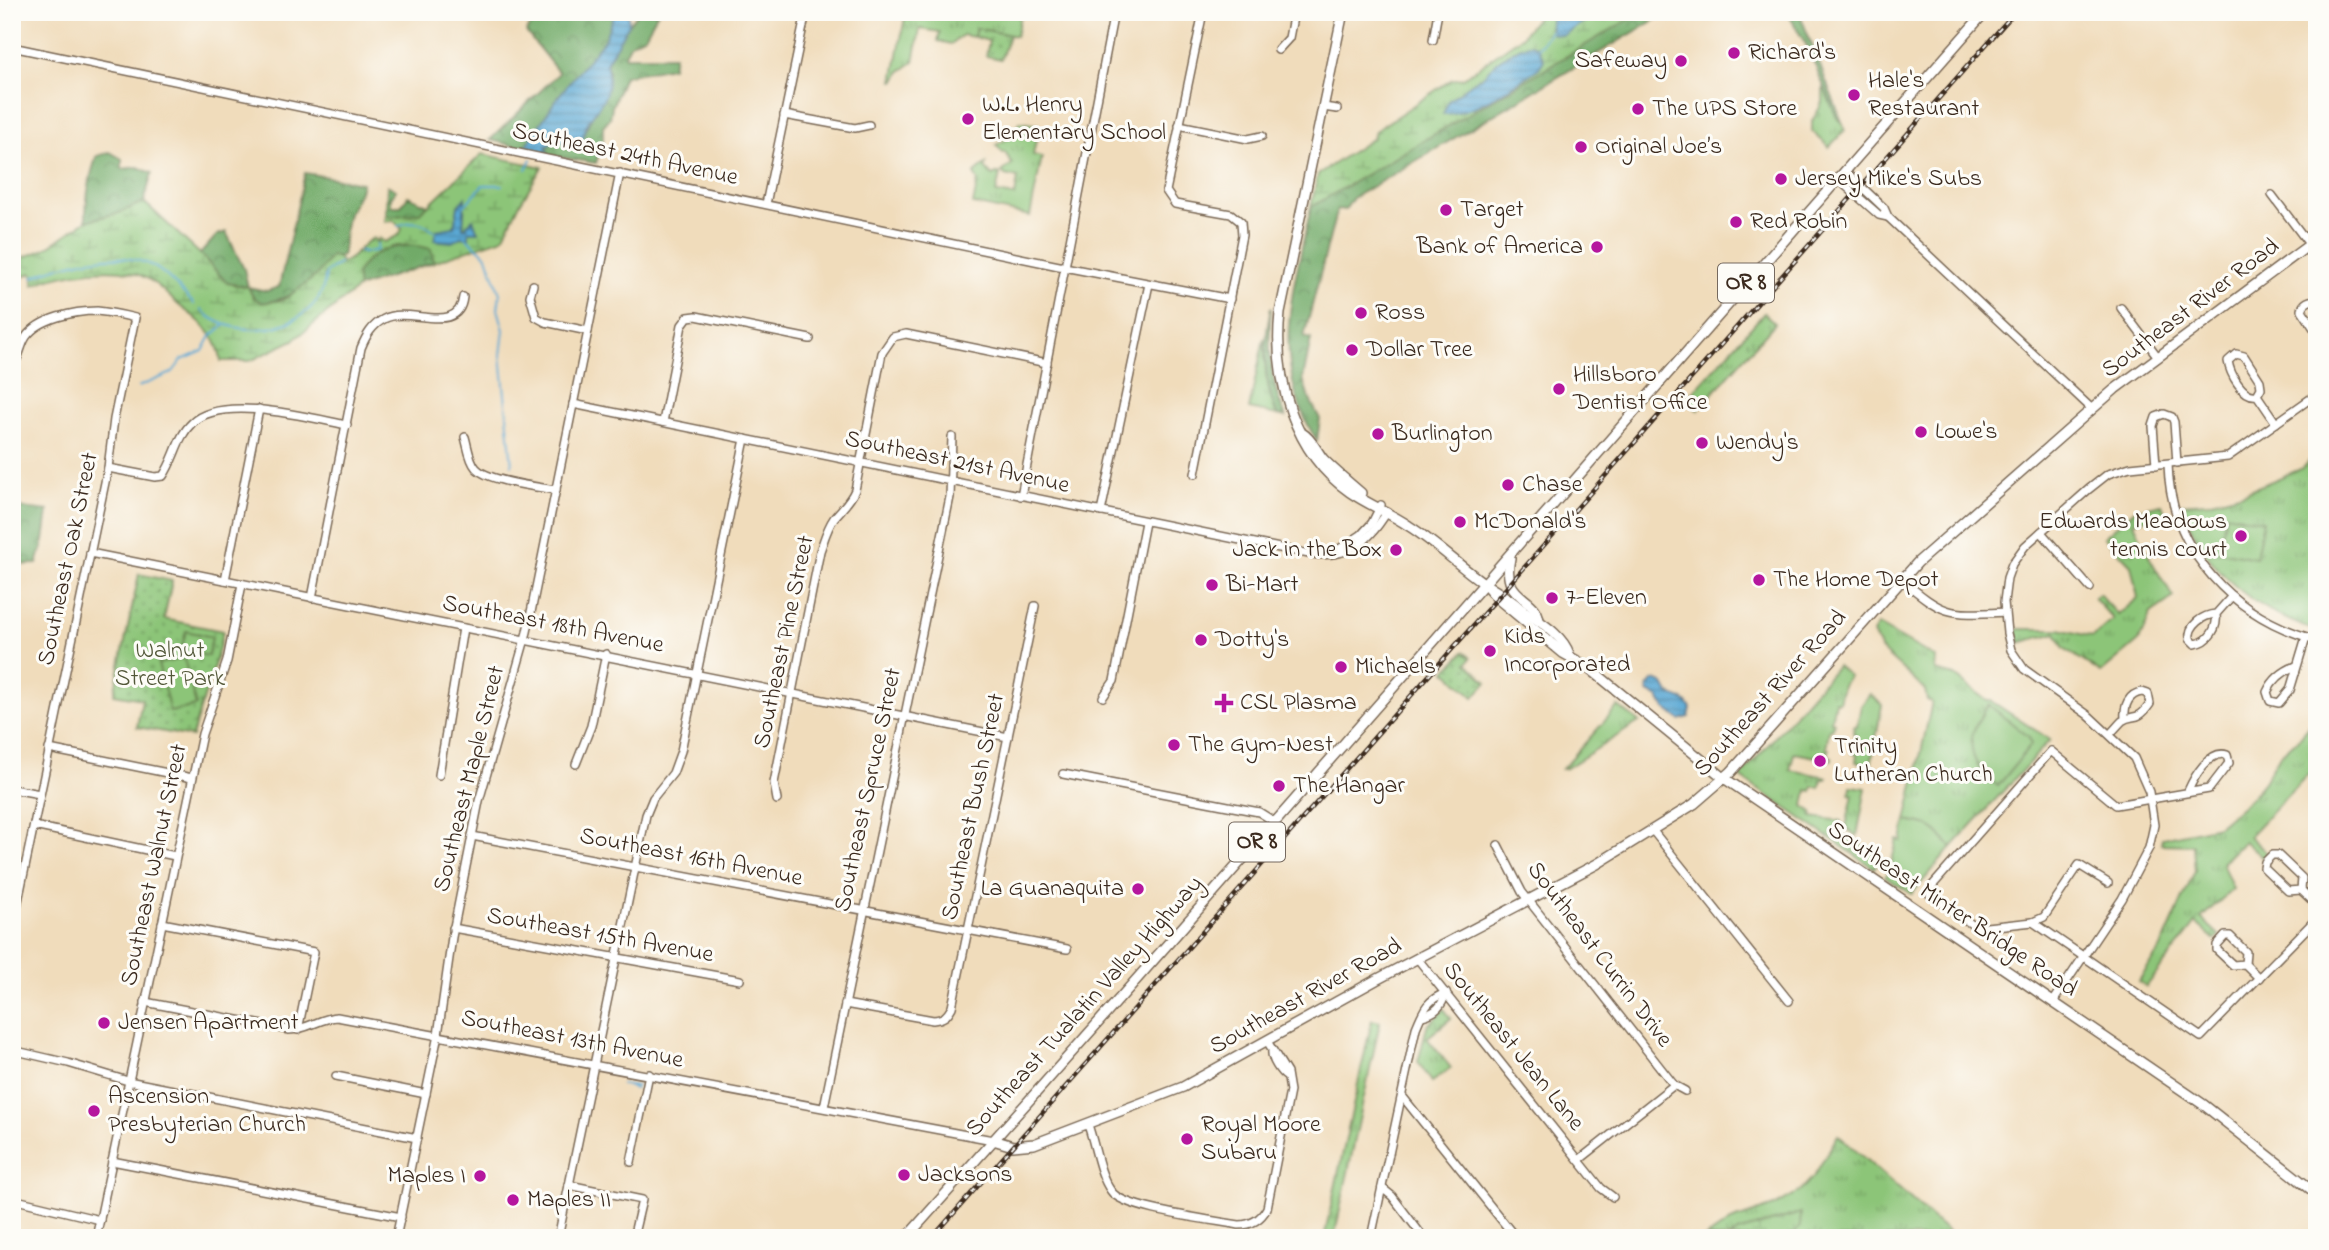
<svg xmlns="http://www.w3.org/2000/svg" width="2329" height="1250" font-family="'Indie Flower',sans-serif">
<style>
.grass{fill:url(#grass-tufts);stroke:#64784b;stroke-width:2}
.forest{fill:url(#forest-crowns);stroke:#566a43;stroke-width:2}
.wetland{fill:url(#wetland-marsh);stroke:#64784b;stroke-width:2}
.park{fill:url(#park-dots);stroke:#64784b;stroke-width:2}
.garden{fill:#8cc578;stroke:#64784b;stroke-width:2}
.water{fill:url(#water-rules);stroke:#4a6979;stroke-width:2}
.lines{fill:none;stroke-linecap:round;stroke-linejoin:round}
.stream{stroke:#5aa8d4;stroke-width:2}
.minor-casing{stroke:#7a6855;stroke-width:10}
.major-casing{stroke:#7a6855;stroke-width:12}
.minor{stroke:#fff;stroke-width:7}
.major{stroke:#fff;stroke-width:9}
.rail-casing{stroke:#3b2a1e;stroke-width:4.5}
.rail{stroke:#fdfcf7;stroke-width:2;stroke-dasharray:5;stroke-linecap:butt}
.poi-dot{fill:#b5179e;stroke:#fdfcf7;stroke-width:2.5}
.labels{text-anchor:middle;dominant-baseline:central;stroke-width:6;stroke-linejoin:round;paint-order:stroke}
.shield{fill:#fdfcf7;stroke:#75695f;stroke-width:2}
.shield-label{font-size:23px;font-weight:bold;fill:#3b2a1e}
.poi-label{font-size:24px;fill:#3b2a1e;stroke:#fdfcf7;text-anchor:start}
.street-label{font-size:24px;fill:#3b2a1e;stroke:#fdfcf7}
.park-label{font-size:24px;fill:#535839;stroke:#fdfcf7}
</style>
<defs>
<pattern id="grass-tufts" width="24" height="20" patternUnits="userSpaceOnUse" patternTransform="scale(1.75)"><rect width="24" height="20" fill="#8cc578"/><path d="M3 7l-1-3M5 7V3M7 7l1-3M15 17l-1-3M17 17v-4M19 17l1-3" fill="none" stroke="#74a062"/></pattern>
<pattern id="forest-crowns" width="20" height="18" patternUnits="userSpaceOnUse" patternTransform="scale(1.75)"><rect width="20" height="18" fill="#71aa68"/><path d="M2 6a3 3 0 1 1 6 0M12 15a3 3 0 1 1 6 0" fill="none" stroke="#5e8b55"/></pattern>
<pattern id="wetland-marsh" width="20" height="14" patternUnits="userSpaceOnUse" patternTransform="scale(1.75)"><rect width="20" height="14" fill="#8cc578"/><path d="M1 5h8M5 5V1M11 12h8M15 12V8" fill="none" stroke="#74a062"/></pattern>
<pattern id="park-dots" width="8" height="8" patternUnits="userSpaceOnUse" patternTransform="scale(1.75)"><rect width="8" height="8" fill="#8cc578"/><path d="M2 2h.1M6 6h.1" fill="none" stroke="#74a062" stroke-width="1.8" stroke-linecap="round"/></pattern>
<pattern id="water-rules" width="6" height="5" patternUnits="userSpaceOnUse" patternTransform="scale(1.75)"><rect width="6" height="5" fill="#5aa8d4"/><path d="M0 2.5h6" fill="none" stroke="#4c89ab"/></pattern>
</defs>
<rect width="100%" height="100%" fill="#fdfcf7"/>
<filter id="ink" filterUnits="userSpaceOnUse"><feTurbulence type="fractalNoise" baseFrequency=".0143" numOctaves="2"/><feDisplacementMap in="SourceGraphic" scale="14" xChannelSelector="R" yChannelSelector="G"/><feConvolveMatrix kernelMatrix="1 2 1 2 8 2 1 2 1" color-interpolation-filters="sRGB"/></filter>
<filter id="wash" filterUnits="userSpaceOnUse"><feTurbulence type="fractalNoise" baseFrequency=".00686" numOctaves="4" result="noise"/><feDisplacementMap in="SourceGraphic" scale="28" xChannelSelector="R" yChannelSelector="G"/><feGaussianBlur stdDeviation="1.57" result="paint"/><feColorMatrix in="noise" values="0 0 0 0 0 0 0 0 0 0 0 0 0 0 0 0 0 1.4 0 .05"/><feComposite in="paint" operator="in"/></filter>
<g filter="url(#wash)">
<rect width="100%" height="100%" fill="#f0dcbb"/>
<!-- grass -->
<g class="grass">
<path d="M906 12H1021L1016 36 976 28 974 37 963 35 951 44 938 41 940 32 920 29 914 62 901 71 896 81H893Z"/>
<path d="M1823 85 1837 118 1842 122 1845 130 1829 147 1812 131V121L1823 102Z"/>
<path d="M1019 122 1039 125 1033 155 1042 157 1030 216 973 204 978 180 974 174 986 164 985 168 992 176 999 173 1000 174 996 193 1015 196 1018 178 1005 175 1002 172 1012 164 1005 152 1003 153 996 145 1010 137Z"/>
<path d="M1764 313 1775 323 1698 410 1686 400Z"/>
<path d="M1264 338 1266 375 1277 415 1249 409Z"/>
<path d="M2317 453V631C2255 611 2201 569 2182 504L2208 502 2243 493 2303 468Z"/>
<path d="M2162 504 2165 513 2134 522C2144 550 2157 573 2174 597L2151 613 2139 641 2101 673 2064 648 2056 633 2019 643 2016 629H2060L2093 637 2113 619 2094 598 2099 594 2118 615 2138 598 2131 565 2104 537 2135 510Z"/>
<path d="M1878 625 1936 658 1935 671 1955 676 1987 701H1991L2050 740 1952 847 1930 826 1906 821 1932 702 1927 700 1925 690 1880 649 1873 633Z"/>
<path d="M1837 666 1849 676 1843 685 1839 702 1835 701 1831 721 1834 722 1832 729H1829L1826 749H1829L1828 756 1832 757V760L1794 753 1790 770 1827 777 1826 779H1822L1820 788 1813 786 1812 791 1807 790 1804 806 1813 812 1812 817 1841 821 1842 833 1855 844 1878 850 1879 861 1874 868 1740 777Z"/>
<path d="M1870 694 1882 705 1871 765 1856 762 1857 754 1852 753 1855 734 1853 733 1854 726H1857L1861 706Z"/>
<path d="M1618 706 1639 722 1565 769H1562Z"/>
<path d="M2317 717V765L2313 769 2317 774V782L2308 774 2249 836 2267 853 2263 858 2244 841 2222 863 2233 889 2201 918 2219 935 2215 940 2196 923 2146 987 2138 982 2161 948 2195 871 2193 845 2161 844 2162 838 2218 826 2250 799 2264 782 2280 755 2301 736Z"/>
<path d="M1851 786 1866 788 1857 836 1847 829 1846 826 1853 795 1850 794Z"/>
<path d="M1444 1009 1451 1018 1427 1038 1451 1068 1432 1082 1418 1062 1427 1026Z"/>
<path d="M1372 1020 1380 1022 1334 1238H1324Z"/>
<path d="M1838 1135 1955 1238H1705L1731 1221 1774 1206 1800 1191 1814 1176Z"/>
</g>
<!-- forest -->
<g class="forest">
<path d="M540 12H615L605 40 557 98 525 148 490 140 559 73 526 32Z"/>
<path d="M638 12H658L645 36 631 43 624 56H674L672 67 624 76 612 107 610 118 603 126V141L596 163 548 155 546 147 554 141 575 143 587 127 609 72 606 64 622 33Z"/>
<path d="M1641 12H1668L1353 198 1345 210 1337 209 1304 337 1311 339 1303 379 1308 396 1320 419 1317 441C1268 362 1293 291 1311 207Z"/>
<path d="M1787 12H1799L1842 122 1837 118 1808 48Z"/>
<path d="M110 152 122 159V169L138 167 152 173 144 202 119 213 86 221C86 199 89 176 97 156Z"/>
<path d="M305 173 362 183C360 196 353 204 348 215 343 229 345 243 342 256 327 259 326 265 316 276 302 292 283 300 262 303L253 297 248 287 227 283 200 254 217 235 226 232 244 269 248 287 267 291 279 287Z"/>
<path d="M387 185 396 190 391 198V206H401L408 196 428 205 420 213 390 217 386 214Z"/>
<path d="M417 245 432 249 434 262 358 288 356 274C373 248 388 247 417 245Z"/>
<path d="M1271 307C1268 345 1269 381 1286 417L1277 415C1262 378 1263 345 1271 307Z"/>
<path d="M12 507 48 511 44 541 37 564 12 565Z"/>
</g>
<!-- wetland -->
<g class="wetland">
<path d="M1541 12H1555L1550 19 1563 35 1600 12H1641L1311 207 1318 174 1373 138 1375 131 1451 80 1463 78 1521 37Z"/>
<path d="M482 154 542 167 518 207 503 238 434 262 431 249C400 240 374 247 356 274L358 288 294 340 250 361H221C219 339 202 322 185 310 172 301 162 287 148 279 119 262 62 273 33 285L34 276 31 273 12 282V262L45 249 86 221 119 213 144 202 200 254 227 283 248 287 253 297 262 303 283 300 300 288 317 275 331 256 339 258 341 263C356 259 361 242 374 238L377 243 379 238 385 242 399 235 402 229 393 220 385 222 386 214 390 217 420 213Z"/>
<path d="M1801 1213 1800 1226 1792 1238H1729L1738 1232Z"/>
</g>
<!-- park -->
<g class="park">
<path d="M976 28 1009 35 1001 59 986 56 989 41 974 37Z"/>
<path d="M139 574 172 581 164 619 223 631C216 668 201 701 192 737L137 727 142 699 114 694Z"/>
<path d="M1464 652 1471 658 1467 663 1487 682 1474 697 1446 671Z"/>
</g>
<!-- garden -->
<g class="garden">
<path d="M2226 514 2263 521 2256 558 2219 551Z"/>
<path d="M186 631 212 637 208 656 181 650Z"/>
<path d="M184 658 196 706 170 712 158 664Z"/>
<path d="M1989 705 2029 737 2031 745 1998 786C1966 762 1963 736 1989 705Z"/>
<path d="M1906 821 1930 826 1952 847 1912 894 1885 877 1891 865 1897 840 1902 841Z"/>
</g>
<!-- water -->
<g class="water">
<path d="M615 12H628L629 24 606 63C617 107 584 109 583 141L575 143 554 141 546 147 548 155 525 148 557 98 604 40Z"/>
<path d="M1555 12H1600L1563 35 1553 34C1548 26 1550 19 1555 12Z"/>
<path d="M1532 44 1538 48 1544 60 1539 68C1514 85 1474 114 1443 114L1449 100 1484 75 1501 58 1521 47Z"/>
<path d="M465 198 463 228H467L466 226 473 219 478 232H469V238L461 237 452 242 434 240 437 230 454 227 458 206Z"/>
<path d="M1654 680 1663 683 1669 694C1679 698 1685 698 1691 708L1689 717 1680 720 1665 708 1659 698 1648 692V687Z"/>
</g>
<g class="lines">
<!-- stream -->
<g class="stream">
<path d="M1538 48 1551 30"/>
<path d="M526 169 531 159"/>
<path d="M464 206 483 185H502"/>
<path d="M398 226C414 219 424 222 437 233"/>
<path d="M467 238 487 256 500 294 498 309 504 330 501 355 512 465"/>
<path d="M359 251 363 253 377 250V244"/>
<path d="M33 277C66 262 127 246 159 270 172 279 183 293 194 304"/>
<path d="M201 310C231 339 293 335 318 299 323 291 325 281 326 273L340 263"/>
<path d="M138 387 172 373 182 360 203 351 211 336 224 325"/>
<path d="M636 1089 621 1084 637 1086"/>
</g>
</g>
</g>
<g filter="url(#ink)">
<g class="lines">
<!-- minor casing -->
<g class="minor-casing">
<g id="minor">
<path d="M1433 40 1438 12"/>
<path d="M12 47 1059 266 1230 299"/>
<path d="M1278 50 1289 38 1294 12"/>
<path d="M1323 107 1337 109"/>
<path d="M784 115 855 128 869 125"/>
<path d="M1179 125 1248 139 1262 136"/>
<path d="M1845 171 1884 208 1888 217 2092 409"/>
<path d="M1838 179 1879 215 1888 217"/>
<path d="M2272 195 2309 244"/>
<path d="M766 204 806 12"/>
<path d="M533 285 530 296 536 317 545 322 588 331"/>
<path d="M2317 301C2310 299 2303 303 2302 310L2317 333"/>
<path d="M2121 308 2158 357"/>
<path d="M12 367C20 358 20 346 26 337 39 318 75 311 97 311 109 312 123 315 135 318L114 419 108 468 12 930"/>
<path d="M2257 395C2243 398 2230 374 2228 361L2236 354 2244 356 2260 381 2261 388 2257 395 2276 423"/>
<path d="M573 404 1309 554C1348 558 1367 545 1387 512"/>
<path d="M663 422 682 325 688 317 696 316 810 339"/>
<path d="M465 437C468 447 469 460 476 468 487 481 538 487 556 490"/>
<path d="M2168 464C2170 551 2234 618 2317 640"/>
<path d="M2156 465 2153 426 2156 417 2164 414 2172 417 2174 422 2177 463"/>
<path d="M108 468 155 477 163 476C175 459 177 437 192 423 221 394 311 418 347 425"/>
<path d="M1195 474 1242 235 1241 222 1231 214 1175 204 1166 191 1203 12"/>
<path d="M1021 496 1114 12"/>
<path d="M1101 512 1149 284"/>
<path d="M2041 532 2090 588"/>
<path d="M90 553C396 615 703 673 1008 737"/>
<path d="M1333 553 1361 535 1372 523 1381 505"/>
<path d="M1901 579C1945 616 1948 615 2005 612"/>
<path d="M225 580 259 409"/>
<path d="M312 598 361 348C366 336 372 325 384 319 408 305 459 337 463 297"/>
<path d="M2216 614C2203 615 2188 625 2190 639L2195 644C2210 642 2218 627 2216 614L2232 596"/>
<path d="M2296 666C2283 671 2273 679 2267 692L2270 701 2279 703 2290 690 2306 637"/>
<path d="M1103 697 1114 681 1145 522"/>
<path d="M2110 734C2114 730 2118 725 2122 721 2133 713 2137 723 2150 704L2148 694 2142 692C2128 694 2124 706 2125 719"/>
<path d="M49 749 192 778"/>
<path d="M576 764 591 726 606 654"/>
<path d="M1063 774 1259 812 1275 822"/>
<path d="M439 775 463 628"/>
<path d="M12 789 40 794"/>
<path d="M2188 791C2194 777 2210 749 2227 755L2229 763 2209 789 2116 805 2051 751 1932 886 1930 895 1977 928 2033 922 2201 1037 2317 918"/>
<path d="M777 800 774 783 820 551C824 540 827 528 834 518 842 508 850 502 855 490L882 353 893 337 906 334 1047 363"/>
<path d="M34 826 175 856"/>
<path d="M1653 831 1789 1001"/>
<path d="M472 836 1067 949"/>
<path d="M1498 845 1522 892 1674 1085 1685 1091"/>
<path d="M2272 855H2278L2302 878 2301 890 2288 891 2264 868 2265 862Z"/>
<path d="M2301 890 2317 905"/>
<path d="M2033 922 2044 917 2079 865 2108 883"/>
<path d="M162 923 314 952 298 1030"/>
<path d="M453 928 740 980"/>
<path d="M1417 958 1601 1188 1613 1197"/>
<path d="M2245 964 2246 952 2230 936H2225L2217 945V950L2233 965 2245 964 2259 978"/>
<path d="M145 1002 289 1030C307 1030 320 1018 337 1017L993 1140"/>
<path d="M2053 1002 2122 899 2149 848 2154 825 2149 792 2134 758 2088 715 2024 669 2011 650 2007 633 2004 602 2007 578 2012 564 2025 546 2089 489 2108 474 2130 467 2228 457 2317 394"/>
<path d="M845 1004 933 1020C944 1019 947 1016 952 1007L1035 606"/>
<path d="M1422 1016C1436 1013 1442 1006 1446 993"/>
<path d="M12 1050 68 1063 128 1081 417 1138"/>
<path d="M1272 1051C1271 1059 1280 1073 1287 1077"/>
<path d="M336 1076 426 1094"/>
<path d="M1402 1096 1516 1238"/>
<path d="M824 1107 950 497 952 437"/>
<path d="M1088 1125C1095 1144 1099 1175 1111 1191 1123 1210 1214 1220 1239 1225 1252 1225 1261 1219 1267 1208L1290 1091 1287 1073 1267 1041"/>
<path d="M1579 1160 1674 1085"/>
<path d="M112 1161 401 1217"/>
<path d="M631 1162 649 1074"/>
<path d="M569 1185 642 1200 633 1238"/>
<path d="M1382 1188 1392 1196 1424 1238"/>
<path d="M12 1199 100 1220"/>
<path d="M96 1238 202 734 227 661 242 584"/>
<path d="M396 1238 438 1035 452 937 479 801 527 632 620 173"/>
<path d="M558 1238 646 815 653 798 673 773 681 751 745 439"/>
<path d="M1371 1238 1416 1028C1423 1011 1427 999 1446 993"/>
</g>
</g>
<!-- major casing -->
<g class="major-casing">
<g id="major">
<path d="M1343 12 1280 313C1273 379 1294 453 1350 492 1369 505 1390 513 1409 526 1436 543 1459 566 1485 584 1497 592 1509 598 1520 608 1536 620 1562 633 1569 654"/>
<path d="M1302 433C1312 439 1316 450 1323 459 1335 471 1348 482 1361 493"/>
<path d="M1510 558C1501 601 1535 594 1539 620"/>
<path d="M1485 584 1498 599 1563 653 1588 667 1724 778 2204 1105 2317 1194"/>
<path d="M993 1140 1013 1146 1034 1144 1183 1087 1376 980 1597 864 1694 804 1731 772 1918 562 2115 389 2317 239"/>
<path d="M906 1238C1270 833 1625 420 1985 12"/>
</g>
</g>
<!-- minor -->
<use href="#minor" class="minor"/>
<!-- major -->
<use href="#major" class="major"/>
<!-- rail casing -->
<g class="rail-casing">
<path id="rail" d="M932 1238 2015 12"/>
</g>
<!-- rail -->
<use href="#rail" class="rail"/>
</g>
</g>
<!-- markers -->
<g class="poi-dot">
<circle cx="1734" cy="53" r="7"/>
<circle cx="1681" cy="61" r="7"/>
<circle cx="1854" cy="95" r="7"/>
<circle cx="1638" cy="109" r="7"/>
<circle cx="968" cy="119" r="7"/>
<circle cx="1581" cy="147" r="7"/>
<circle cx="1781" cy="179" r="7"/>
<circle cx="1446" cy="210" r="7"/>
<circle cx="1736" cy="222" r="7"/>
<circle cx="1597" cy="247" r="7"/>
<circle cx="1361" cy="313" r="7"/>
<circle cx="1352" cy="350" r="7"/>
<circle cx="1559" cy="389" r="7"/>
<circle cx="1921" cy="432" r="7"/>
<circle cx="1378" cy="434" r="7"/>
<circle cx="1702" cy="443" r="7"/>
<circle cx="1508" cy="485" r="7"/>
<circle cx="1460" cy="522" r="7"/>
<circle cx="2241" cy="536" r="7"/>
<circle cx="1396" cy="550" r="7"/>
<circle cx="1759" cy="580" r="7"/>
<circle cx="1212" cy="585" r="7"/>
<circle cx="1552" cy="598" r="7"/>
<circle cx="1201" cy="640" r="7"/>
<circle cx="1490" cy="651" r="7"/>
<circle cx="1341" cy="667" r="7"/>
<path d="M1220.5 692.5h7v7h7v7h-7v7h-7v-7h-7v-7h7z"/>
<circle cx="1174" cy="745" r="7"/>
<circle cx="1820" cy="761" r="7"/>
<circle cx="1279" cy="786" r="7"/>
<circle cx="1138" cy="889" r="7"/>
<circle cx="104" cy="1023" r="7"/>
<circle cx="94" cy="1111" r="7"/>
<circle cx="1187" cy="1139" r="7"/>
<circle cx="904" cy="1175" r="7"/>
<circle cx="480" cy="1176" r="7"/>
<circle cx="513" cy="1200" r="7"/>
</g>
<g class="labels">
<!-- shield labels -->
<g class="shield">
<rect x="1718" y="263.5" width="56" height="39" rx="5"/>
<rect x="1229" y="822.5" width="56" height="39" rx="5"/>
</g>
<g class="shield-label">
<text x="1746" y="283">OR 8</text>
<text x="1257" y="842">OR 8</text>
</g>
<!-- poi labels -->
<g class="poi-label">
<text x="1748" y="53">Richard's</text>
<text x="1667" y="61" text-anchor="end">Safeway</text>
<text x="1868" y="81">Hale's<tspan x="1868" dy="28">Restaurant</tspan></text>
<text x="982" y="105">W.L. Henry<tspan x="982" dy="28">Elementary School</tspan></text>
<text x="1652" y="109">The UPS Store</text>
<text x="1595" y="147">Original Joe’s</text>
<text x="1795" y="179">Jersey Mike's Subs</text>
<text x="1460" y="210">Target</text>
<text x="1750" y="222">Red Robin</text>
<text x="1583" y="247" text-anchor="end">Bank of America</text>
<text x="1375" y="313">Ross</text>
<text x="1366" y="350">Dollar Tree</text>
<text x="1573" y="375">Hillsboro<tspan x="1573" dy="28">Dentist Office</tspan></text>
<text x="1935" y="432">Lowe's</text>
<text x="1392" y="434">Burlington</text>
<text x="1716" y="443">Wendy's</text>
<text x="1522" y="485">Chase</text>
<text x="1474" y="522">McDonald's</text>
<text x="2227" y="522" text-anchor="end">Edwards Meadows<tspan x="2227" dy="28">tennis court</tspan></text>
<text x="1382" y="550" text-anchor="end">Jack in the Box</text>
<text x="1773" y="580">The Home Depot</text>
<text x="1226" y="585">Bi-Mart</text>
<text x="1566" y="598">7-Eleven</text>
<text x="1504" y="637">Kids<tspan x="1504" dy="28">Incorporated</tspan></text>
<text x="1215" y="640">Dotty's</text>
<text x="1355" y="667">Michaels</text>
<text x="1240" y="703">CSL Plasma</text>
<text x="1188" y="745">The Gym-Nest</text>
<text x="1834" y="747">Trinity<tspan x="1834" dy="28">Lutheran Church</tspan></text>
<text x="1293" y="786">The Hangar</text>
<text x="1124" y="889" text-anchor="end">La Guanaquita</text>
<text x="118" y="1023">Jensen Apartment</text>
<text x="108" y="1097">Ascension<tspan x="108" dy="28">Presbyterian Church</tspan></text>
<text x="1201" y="1125">Royal Moore<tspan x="1201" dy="28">Subaru</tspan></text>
<text x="918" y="1175">Jacksons</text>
<text x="466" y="1176" text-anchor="end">Maples I</text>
<text x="527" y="1200">Maples II</text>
</g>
<!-- street labels -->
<g class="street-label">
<text transform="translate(625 155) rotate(12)">Southeast 24th Avenue</text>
<text transform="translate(2191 309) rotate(-37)">Southeast River Road</text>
<text transform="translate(957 463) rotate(12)">Southeast 21st Avenue</text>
<text transform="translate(69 559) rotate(-78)">Southeast Oak Street</text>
<text transform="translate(553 625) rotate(11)">Southeast 18th Avenue</text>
<text transform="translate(785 642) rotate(-78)">Southeast Pine Street</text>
<text transform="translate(1771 694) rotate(-48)">Southeast River Road</text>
<text transform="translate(470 779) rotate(-76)">Southeast Maple Street</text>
<text transform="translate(869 790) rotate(-78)">Southeast Spruce Street</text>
<text transform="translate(974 807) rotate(-78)">Southeast Bush Street</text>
<text transform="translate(691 858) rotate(11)">Southeast 16th Avenue</text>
<text transform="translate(155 865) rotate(-78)">Southeast Walnut Street</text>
<text transform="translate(1952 910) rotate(34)">Southeast Minter Bridge Road</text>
<text transform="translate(600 936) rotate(10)">Southeast 15th Avenue</text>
<text transform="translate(1599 955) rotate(53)">Southeast Currin Drive</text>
<text transform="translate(1306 997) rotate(-29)">Southeast River Road</text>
<text transform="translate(1085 1007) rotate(-48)">Southeast Tualatin Valley Highway</text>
<text transform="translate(572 1040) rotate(11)">Southeast 13th Avenue</text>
<text transform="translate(1513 1047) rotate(51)">Southeast Jean Lane</text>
</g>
<!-- park labels -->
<g class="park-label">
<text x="170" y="651">Walnut<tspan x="170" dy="28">Street Park</tspan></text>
</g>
</g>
<!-- margin -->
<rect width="2329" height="1250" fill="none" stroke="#fdfcf7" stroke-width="42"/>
</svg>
